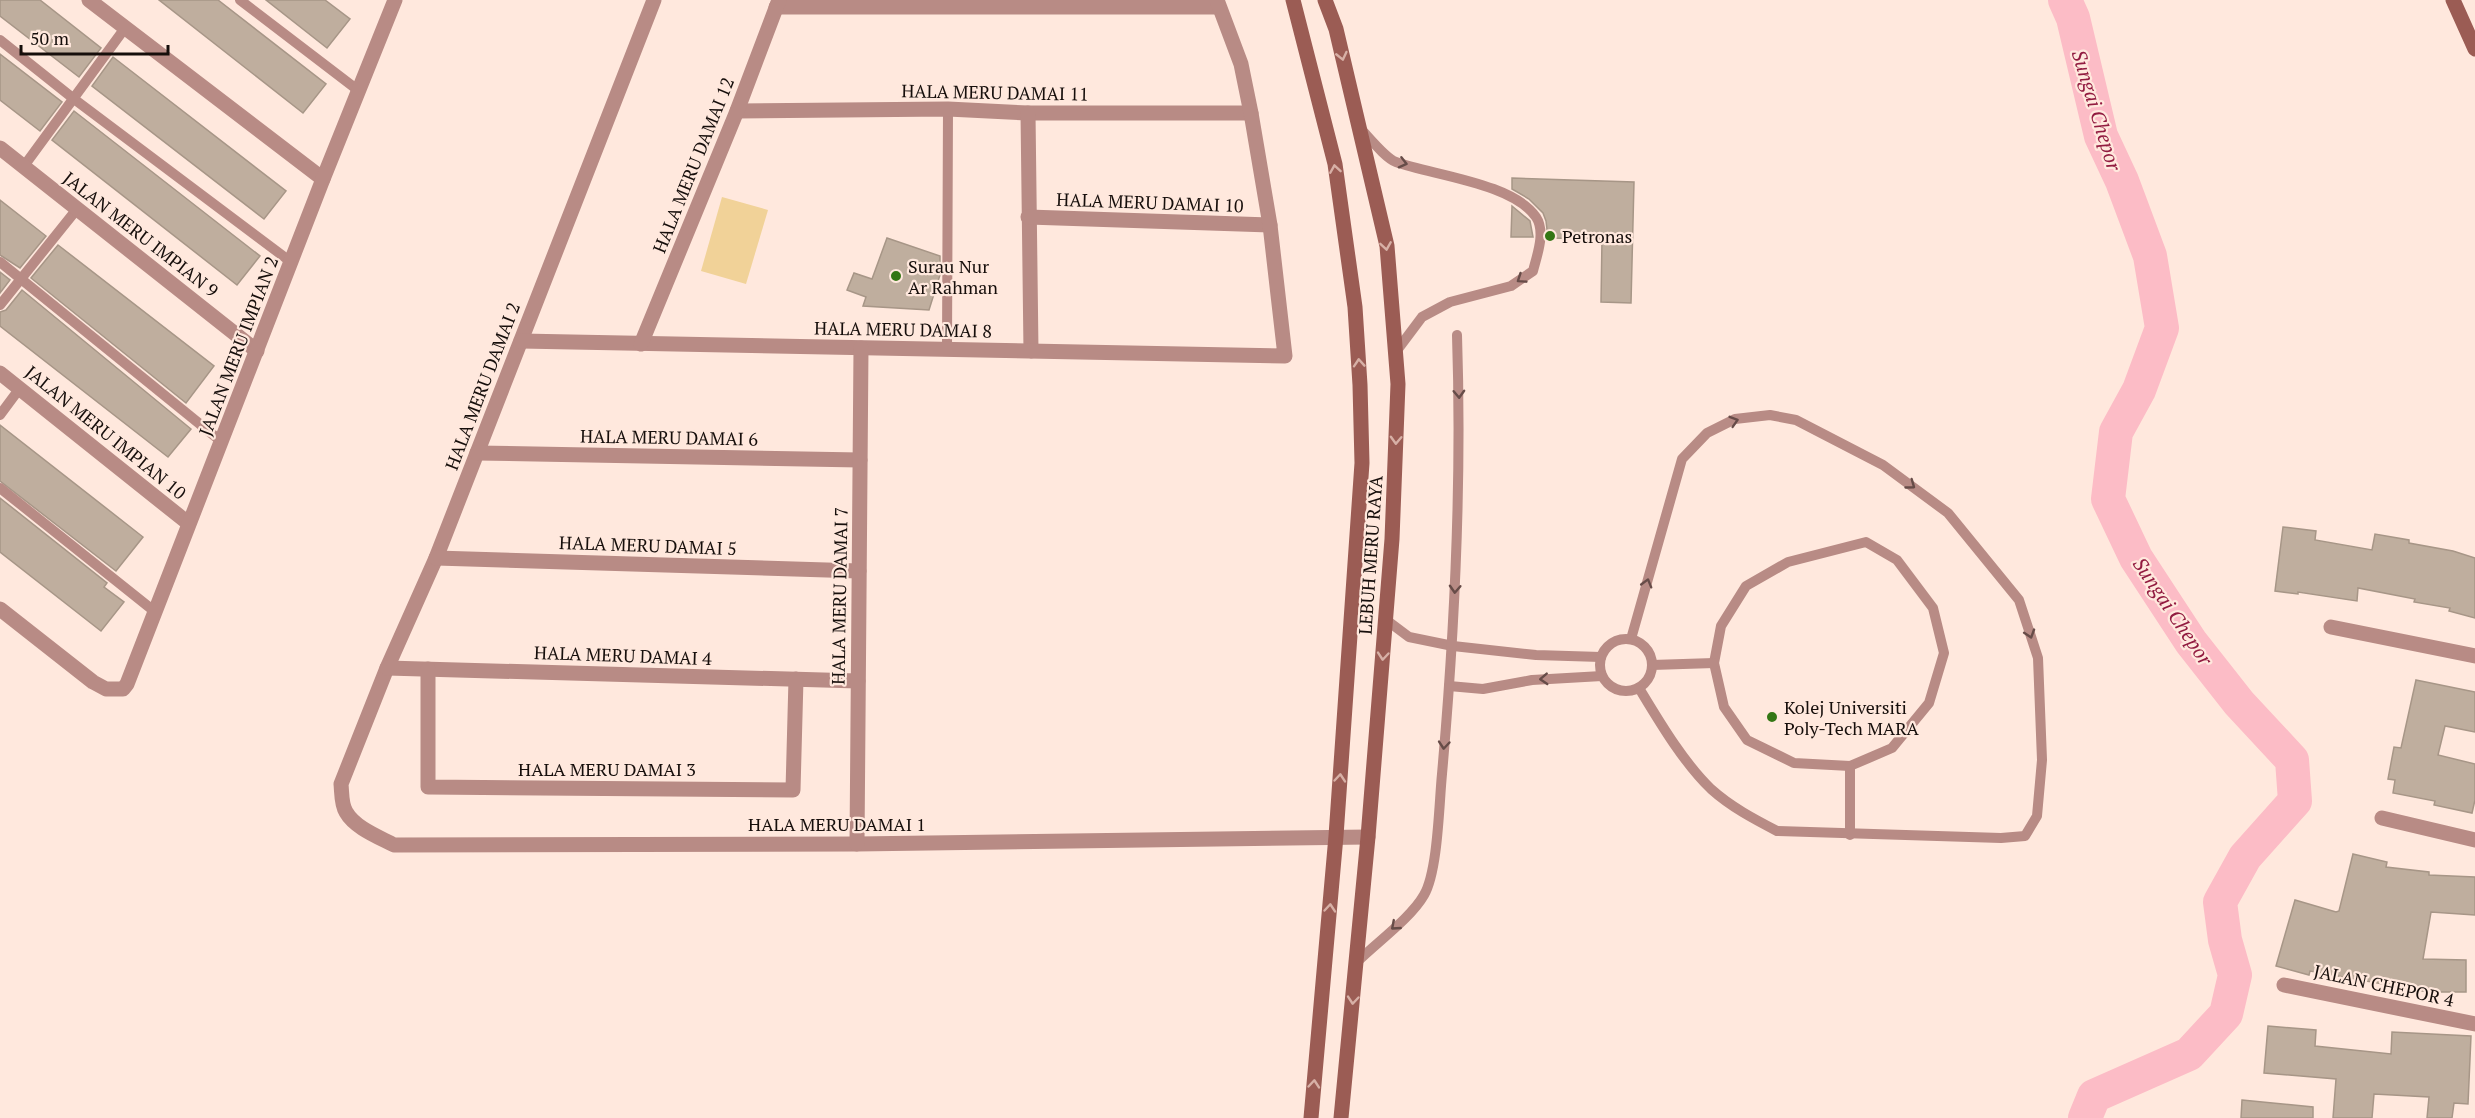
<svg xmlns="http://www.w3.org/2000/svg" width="2475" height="1118" font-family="'PT Serif',serif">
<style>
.green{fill:#f1d298}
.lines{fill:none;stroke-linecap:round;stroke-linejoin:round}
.river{stroke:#fcbcc6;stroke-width:34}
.building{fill:#bfae9e;stroke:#a79687;stroke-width:1.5}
.lane{stroke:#b88b85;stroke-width:10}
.street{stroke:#b88b85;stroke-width:15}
.secondary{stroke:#9b5c54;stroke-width:15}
.oneway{stroke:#d7b0a6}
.oneway2{stroke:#674c48}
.poi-dot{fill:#337614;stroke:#ffe8dd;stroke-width:2}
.labels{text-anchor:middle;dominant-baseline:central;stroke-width:4.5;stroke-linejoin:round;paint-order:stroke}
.street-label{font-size:18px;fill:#160e0b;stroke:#ffe8dd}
.poi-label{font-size:18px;fill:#160e0b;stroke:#ffe8dd;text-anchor:start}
.water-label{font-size:20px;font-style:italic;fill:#921b40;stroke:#ffe8dd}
</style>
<rect width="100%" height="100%" fill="#ffe8dd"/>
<!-- green -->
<path class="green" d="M722 197 768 210 746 284 701 271Z"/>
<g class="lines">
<!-- river -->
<path class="river" d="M2065 0 2073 18 2101 136 2122 181 2150 256 2162 328 2139 390 2116 432 2108 499 2136 558 2191 642 2239 703 2292 760 2295 801 2245 857 2220 902 2225 940 2235 975 2226 1014 2189 1054 2094 1096 2085 1118"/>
</g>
<!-- building -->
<g class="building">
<path d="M0 0H40L101 48 79 77 0 16Z"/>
<path d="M159 0H218L326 84 303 113Z"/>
<path d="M266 0H325L350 19 327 48Z"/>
<path d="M0 54 62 102 40 131 0 100Z"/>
<path d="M113 57 286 191 264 219 92 86Z"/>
<path d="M74 111 260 256 237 285 52 140Z"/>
<path d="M1512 178 1634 182 1631 303 1601 302 1602 239 1548 238 1546 221 1543 213 1529 199 1512 189Z"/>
<path d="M0 200 46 236 20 268 0 255Z"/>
<path d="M1512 206 1530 221 1533 237H1511Z"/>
<path d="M887 238 940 256V275L929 310 863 306 866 297 847 290 854 273 872 279Z"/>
<path d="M58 245 214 366 186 403 31 278Z"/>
<path d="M0 272 10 280 0 293Z"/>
<path d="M22 290 191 429 168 457 0 326V312L6 310Z"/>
<path d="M0 425 143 537 116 571 0 481Z"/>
<path d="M0 498 107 583 104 587 124 602 101 631 0 552Z"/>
<path d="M2283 527 2316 531 2315 540 2372 550 2375 534 2409 540V543L2453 551 2475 558V618L2449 611 2450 608 2414 602 2415 599 2358 588 2357 601 2298 592V594L2275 591Z"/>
<path d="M2416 680 2475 692V732L2445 726 2438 755 2475 764V800L2472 813 2434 805 2435 801 2393 793 2395 780 2388 779 2394 747 2401 748Z"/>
<path d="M2353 854 2387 862 2386 867 2429 872V875L2475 877V915L2431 912 2423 959 2466 960V992H2428L2310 971 2309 975 2276 966 2295 900 2336 912 2339 911Z"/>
<path d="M2268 1026 2316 1030 2315 1046 2391 1054 2392 1032 2471 1036 2468 1104 2454 1103 2452 1118H2427L2429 1097 2374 1094 2372 1118H2333L2336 1079 2264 1073Z"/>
<path d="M2242 1100 2313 1107V1118H2241Z"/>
</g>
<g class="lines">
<!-- lane -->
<g class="lane">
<path d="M240 0 359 91"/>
<path d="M0 40 74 99 291 262"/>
<path d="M1359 127C1368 136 1385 158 1396 162 1432 175 1513 183 1536 217 1546 232 1537 255 1533 271L1511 286 1450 302 1422 317 1395 353"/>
<path d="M24 166 125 28"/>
<path d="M0 262 222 442"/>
<path d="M0 305 77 209"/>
<path d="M947 350 948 109"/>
<path d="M0 415 20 388"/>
<path d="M0 488 154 611"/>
<path d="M1866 542 1897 560 1933 608 1944 653 1929 703 1892 748 1850 766 1794 763 1747 740 1724 707 1714 663 1721 626 1746 586 1788 562Z"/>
<path d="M1385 619 1409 637 1453 646 1536 655 1601 657"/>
<path d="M1631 639 1682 459 1707 433 1735 419 1770 415 1796 420 1883 465 1948 513 2019 600 2038 658 2042 760 2037 816 2025 836 2001 838 1777 831C1754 819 1731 807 1711 789 1683 762 1659 721 1639 688"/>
<circle cx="1626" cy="665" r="26"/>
<path d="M1652 665 1714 663"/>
<path d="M1449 686 1483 689 1532 680 1602 676"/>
<path d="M1850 766V835"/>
<path d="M1357 962C1376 943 1411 918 1424 895 1438 871 1439 804 1442 774 1455 627 1462 483 1457 335"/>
</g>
<!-- street -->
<g class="street">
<path d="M89 0 323 179"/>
<path d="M654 0 436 558 387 668 341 784C342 793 341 804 346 812 355 828 379 837 394 845L857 844 1368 837"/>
<path d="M776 7H1219"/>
<path d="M737 111 948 109 1028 113H1251"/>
<path d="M1028 113 1031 351"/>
<path d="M0 148 257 351"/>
<path d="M1028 217 1270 225"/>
<path d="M521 341 1285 356 1270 225 1251 113 1241 64 1217 0"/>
<path d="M641 344 737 111 779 0"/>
<path d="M0 373 188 523"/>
<path d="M477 453 860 460"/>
<path d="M436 558 859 571"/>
<path d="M0 609 93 682 106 689H123L127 684 323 179 395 0"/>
<path d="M2331 627 2475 656"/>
<path d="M387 668 858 681"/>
<path d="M428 669V787L793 790 796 679"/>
<path d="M2382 818 2475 840"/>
<path d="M857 844 861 348"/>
<path d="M2284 985 2475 1024"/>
</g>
<!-- secondary -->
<g class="secondary">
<path d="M1293 0 1335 164 1355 307 1360 385 1362 463 1336 836 1311 1118"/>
<path d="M1325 0 1336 29 1387 246 1398 384 1392 539 1368 837 1341 1118"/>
<path d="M2453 0 2475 49"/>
</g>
</g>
<!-- one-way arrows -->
<defs><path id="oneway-chevron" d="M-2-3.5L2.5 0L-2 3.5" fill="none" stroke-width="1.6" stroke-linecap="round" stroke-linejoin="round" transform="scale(1.5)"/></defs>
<g class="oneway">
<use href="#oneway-chevron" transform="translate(1342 56) rotate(77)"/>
<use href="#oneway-chevron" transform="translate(1335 169) rotate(-99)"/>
<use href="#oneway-chevron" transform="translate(1386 246) rotate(81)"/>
<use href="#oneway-chevron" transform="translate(1359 363) rotate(-94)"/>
<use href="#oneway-chevron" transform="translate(1396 440) rotate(92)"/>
<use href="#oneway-chevron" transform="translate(1383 656) rotate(95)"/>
<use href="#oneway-chevron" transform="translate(1340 778) rotate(-85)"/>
<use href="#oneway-chevron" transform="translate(1330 908) rotate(-85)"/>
<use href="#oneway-chevron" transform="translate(1353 1000) rotate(95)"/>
<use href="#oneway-chevron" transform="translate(1314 1084) rotate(-85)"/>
</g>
<g class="oneway2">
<use href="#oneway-chevron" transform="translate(1403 163) rotate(14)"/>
<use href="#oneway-chevron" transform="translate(1521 279) rotate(146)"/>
<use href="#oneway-chevron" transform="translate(1459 394) rotate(88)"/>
<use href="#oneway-chevron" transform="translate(1734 421) rotate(-17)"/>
<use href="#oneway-chevron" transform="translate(1911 485) rotate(36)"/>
<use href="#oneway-chevron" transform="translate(1647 583) rotate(-74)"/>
<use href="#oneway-chevron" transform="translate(1455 589) rotate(93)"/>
<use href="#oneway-chevron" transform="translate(2030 634) rotate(72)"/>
<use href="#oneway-chevron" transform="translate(1544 679) rotate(177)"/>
<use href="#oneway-chevron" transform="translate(1444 745) rotate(95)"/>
<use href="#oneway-chevron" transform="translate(1395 926) rotate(139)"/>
</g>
<!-- markers -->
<g class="poi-dot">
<circle cx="1550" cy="236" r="6"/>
<circle cx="896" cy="276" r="6"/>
<circle cx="1772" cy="717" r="6"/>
</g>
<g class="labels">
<!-- street labels -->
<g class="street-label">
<text transform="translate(995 92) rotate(1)">HALA MERU DAMAI 11</text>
<text transform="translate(693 165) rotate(-68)">HALA MERU DAMAI 12</text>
<text transform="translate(1150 202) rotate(2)">HALA MERU DAMAI 10</text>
<text transform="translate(141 234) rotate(38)">JALAN MERU IMPIAN 9</text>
<text transform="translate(903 329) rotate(1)">HALA MERU DAMAI 8</text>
<text transform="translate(238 346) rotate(-69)">JALAN MERU IMPIAN 2</text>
<text transform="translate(482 386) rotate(-69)">HALA MERU DAMAI 2</text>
<text transform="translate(106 432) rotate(39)">JALAN MERU IMPIAN 10</text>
<text transform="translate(669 437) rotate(1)">HALA MERU DAMAI 6</text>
<text transform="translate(648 545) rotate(2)">HALA MERU DAMAI 5</text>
<text transform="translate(1370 555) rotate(-86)">LEBUH MERU RAYA</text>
<text transform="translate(839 596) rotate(-89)">HALA MERU DAMAI 7</text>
<text transform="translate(623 655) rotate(2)">HALA MERU DAMAI 4</text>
<text x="607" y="769">HALA MERU DAMAI 3</text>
<text x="837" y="824">HALA MERU DAMAI 1</text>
<text transform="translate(2384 985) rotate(12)">JALAN CHEPOR 4</text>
</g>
<!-- poi labels -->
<g class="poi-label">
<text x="1562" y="236">Petronas</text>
<text x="908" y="266">Surau Nur<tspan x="908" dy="21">Ar Rahman</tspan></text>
<text x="1784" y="707">Kolej Universiti<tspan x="1784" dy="21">Poly-Tech MARA</tspan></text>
</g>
<!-- water labels -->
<g class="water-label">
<text transform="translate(2097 110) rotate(73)">Sungai Chepor</text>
<text transform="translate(2173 611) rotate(56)">Sungai Chepor</text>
</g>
</g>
<!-- scale -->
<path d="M21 45v9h147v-9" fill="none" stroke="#160e0b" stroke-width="3"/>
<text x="30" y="45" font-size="18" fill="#160e0b" stroke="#ffe8dd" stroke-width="4.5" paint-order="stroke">50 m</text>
</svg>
